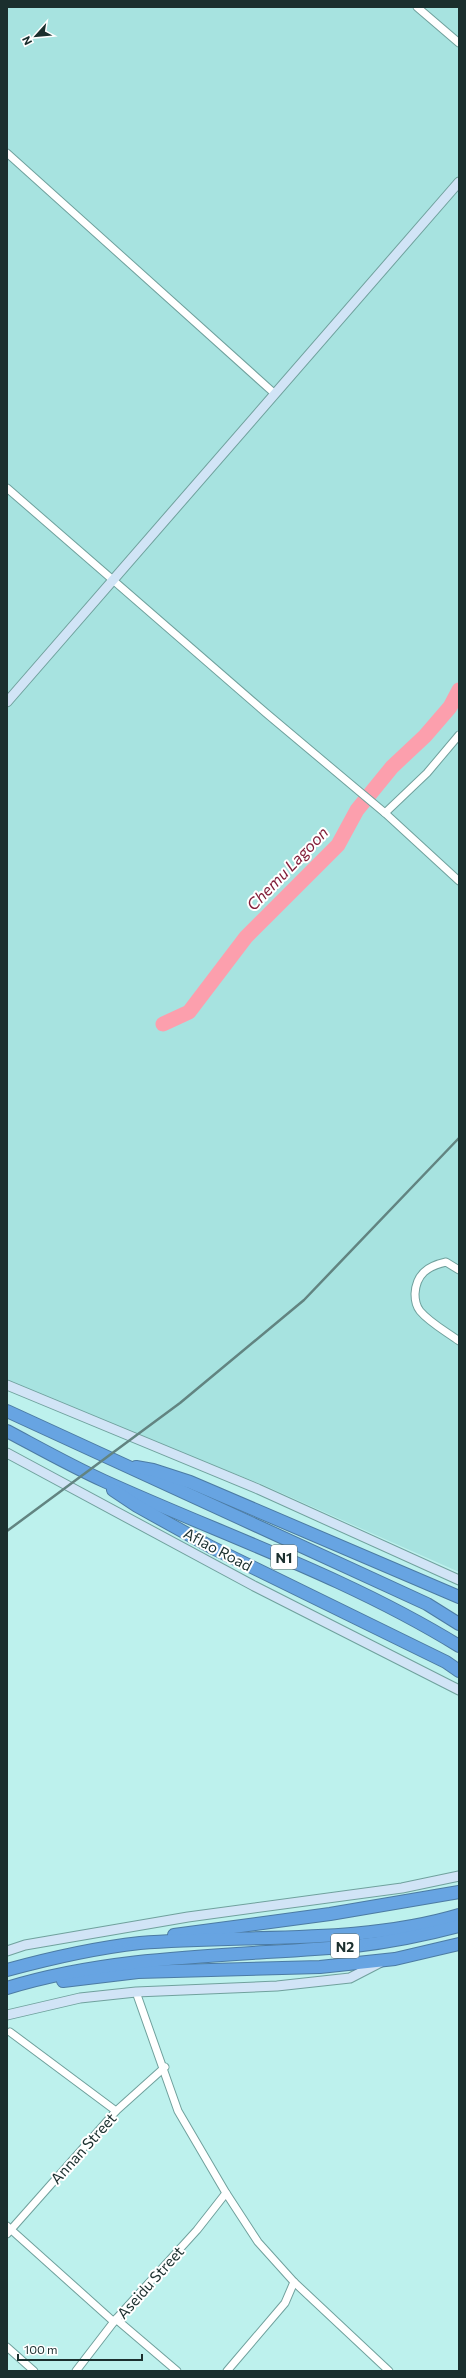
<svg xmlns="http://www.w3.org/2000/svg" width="466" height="2378" font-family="Commissioner,sans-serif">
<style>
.built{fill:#a7e3e0}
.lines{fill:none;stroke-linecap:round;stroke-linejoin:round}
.river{stroke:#fc9fad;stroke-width:15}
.street-casing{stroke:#70a19d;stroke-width:9}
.secondary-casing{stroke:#70a19d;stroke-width:11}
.highway-casing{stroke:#4c7ba3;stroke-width:14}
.street{stroke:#fff;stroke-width:7}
.secondary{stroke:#d1e4f6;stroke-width:9}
.highway{stroke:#67a4e2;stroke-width:12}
.rail{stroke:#628481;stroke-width:2.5}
.labels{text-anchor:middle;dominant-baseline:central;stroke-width:4;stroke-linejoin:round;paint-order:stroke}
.shield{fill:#fff;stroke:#5f6d6d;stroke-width:1}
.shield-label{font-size:14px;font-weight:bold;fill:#1b2f2e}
.street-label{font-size:15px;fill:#1b2f2e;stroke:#fff}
.water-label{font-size:16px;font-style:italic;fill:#821e39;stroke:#fff}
</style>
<rect width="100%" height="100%" fill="#bdf1ed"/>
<!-- built -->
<path class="built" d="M7 7H459V1572L261 1484 99 1420 7 1381Z"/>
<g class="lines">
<!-- river -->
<path class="river" d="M163 1024 189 1012 246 937 338 845 357 810 392 767 425 736 450 707 459 690"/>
<!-- street casing -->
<g class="street-casing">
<g id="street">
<path d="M417 7 459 43"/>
<path d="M7 153 275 394"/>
<path d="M7 488 266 713 385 813 459 881"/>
<path d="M385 813 427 773 459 735"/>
<path d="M459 1270 446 1262C428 1266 416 1274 415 1294 415 1299 416 1306 420 1311 430 1323 447 1332 459 1341"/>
<path d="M136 1992 178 2111 226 2193 258 2242 294 2282 389 2371"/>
<path d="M10 2032 116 2111"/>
<path d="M7 2226 114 2322"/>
<path d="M7 2234 116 2111 165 2067"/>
<path d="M116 2319 177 2371"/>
<path d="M7 2347 34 2371"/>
<path d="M76 2371 116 2319 197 2230 226 2193"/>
<path d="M227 2371 285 2303 294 2282"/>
</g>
</g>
<!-- secondary casing -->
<g class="secondary-casing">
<g id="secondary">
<path d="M7 702 459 182"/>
<path d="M7 1385 258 1489 459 1580"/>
<path d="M7 1453 254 1586 459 1690"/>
<path d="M7 1951 25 1945 188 1917 402 1888 459 1876"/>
<path d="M7 2015 80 1998 136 1992 277 1986 350 1978 381 1962"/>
</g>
</g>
<!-- highway casing -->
<g class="highway-casing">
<g id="highway">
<path d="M7 1411 427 1604 459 1624"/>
<path d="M7 1431C39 1448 71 1466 104 1481 223 1535 347 1577 459 1646"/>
<path d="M136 1467 153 1470 190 1482 459 1597"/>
<path d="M113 1490 137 1506 211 1547 446 1662 459 1671"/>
<path d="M174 1935 330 1914 459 1892"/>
<path d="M7 1970C51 1958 95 1948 140 1943 244 1934 359 1945 459 1915"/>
<path d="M63 1981 138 1972 320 1967 395 1959 459 1944"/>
<path d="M7 1988C117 1954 241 1956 355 1946 390 1942 425 1935 459 1926"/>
</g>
</g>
<!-- street -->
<use href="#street" class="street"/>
<!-- secondary -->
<use href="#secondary" class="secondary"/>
<!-- highway -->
<use href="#highway" class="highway"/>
<!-- rail -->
<path class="rail" d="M7 1531 180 1403 304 1300 459 1138"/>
</g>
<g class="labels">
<!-- shield labels -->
<g class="shield">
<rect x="271" y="1545" width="26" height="24" rx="3"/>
<rect x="331" y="1934" width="28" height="24" rx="3"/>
</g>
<g class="shield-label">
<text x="284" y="1557">N1</text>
<text x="345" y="1946">N2</text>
</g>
<!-- street labels -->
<g class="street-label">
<text transform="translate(218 1549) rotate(28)">Aflao Road</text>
<text transform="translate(83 2148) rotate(-48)">Annan Street</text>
<text transform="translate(150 2282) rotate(-48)">Aseidu Street</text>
</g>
<!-- water labels -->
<g class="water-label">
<text transform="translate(287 868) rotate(-46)">Chemu Lagoon</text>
</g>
</g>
<!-- border -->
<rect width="466" height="2378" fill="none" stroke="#1b2f2e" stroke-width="16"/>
<!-- north arrow -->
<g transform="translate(36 36) rotate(243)" stroke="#ffffff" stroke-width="3" paint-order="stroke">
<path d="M0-3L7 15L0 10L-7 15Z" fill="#1b2f2e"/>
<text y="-6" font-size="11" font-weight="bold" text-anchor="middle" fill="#1b2f2e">N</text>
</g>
<!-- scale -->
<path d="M18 2354v6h124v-6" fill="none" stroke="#1b2f2e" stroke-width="2"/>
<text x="24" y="2354" font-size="12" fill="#1b2f2e" stroke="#ffffff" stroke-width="3" paint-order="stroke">100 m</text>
</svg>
